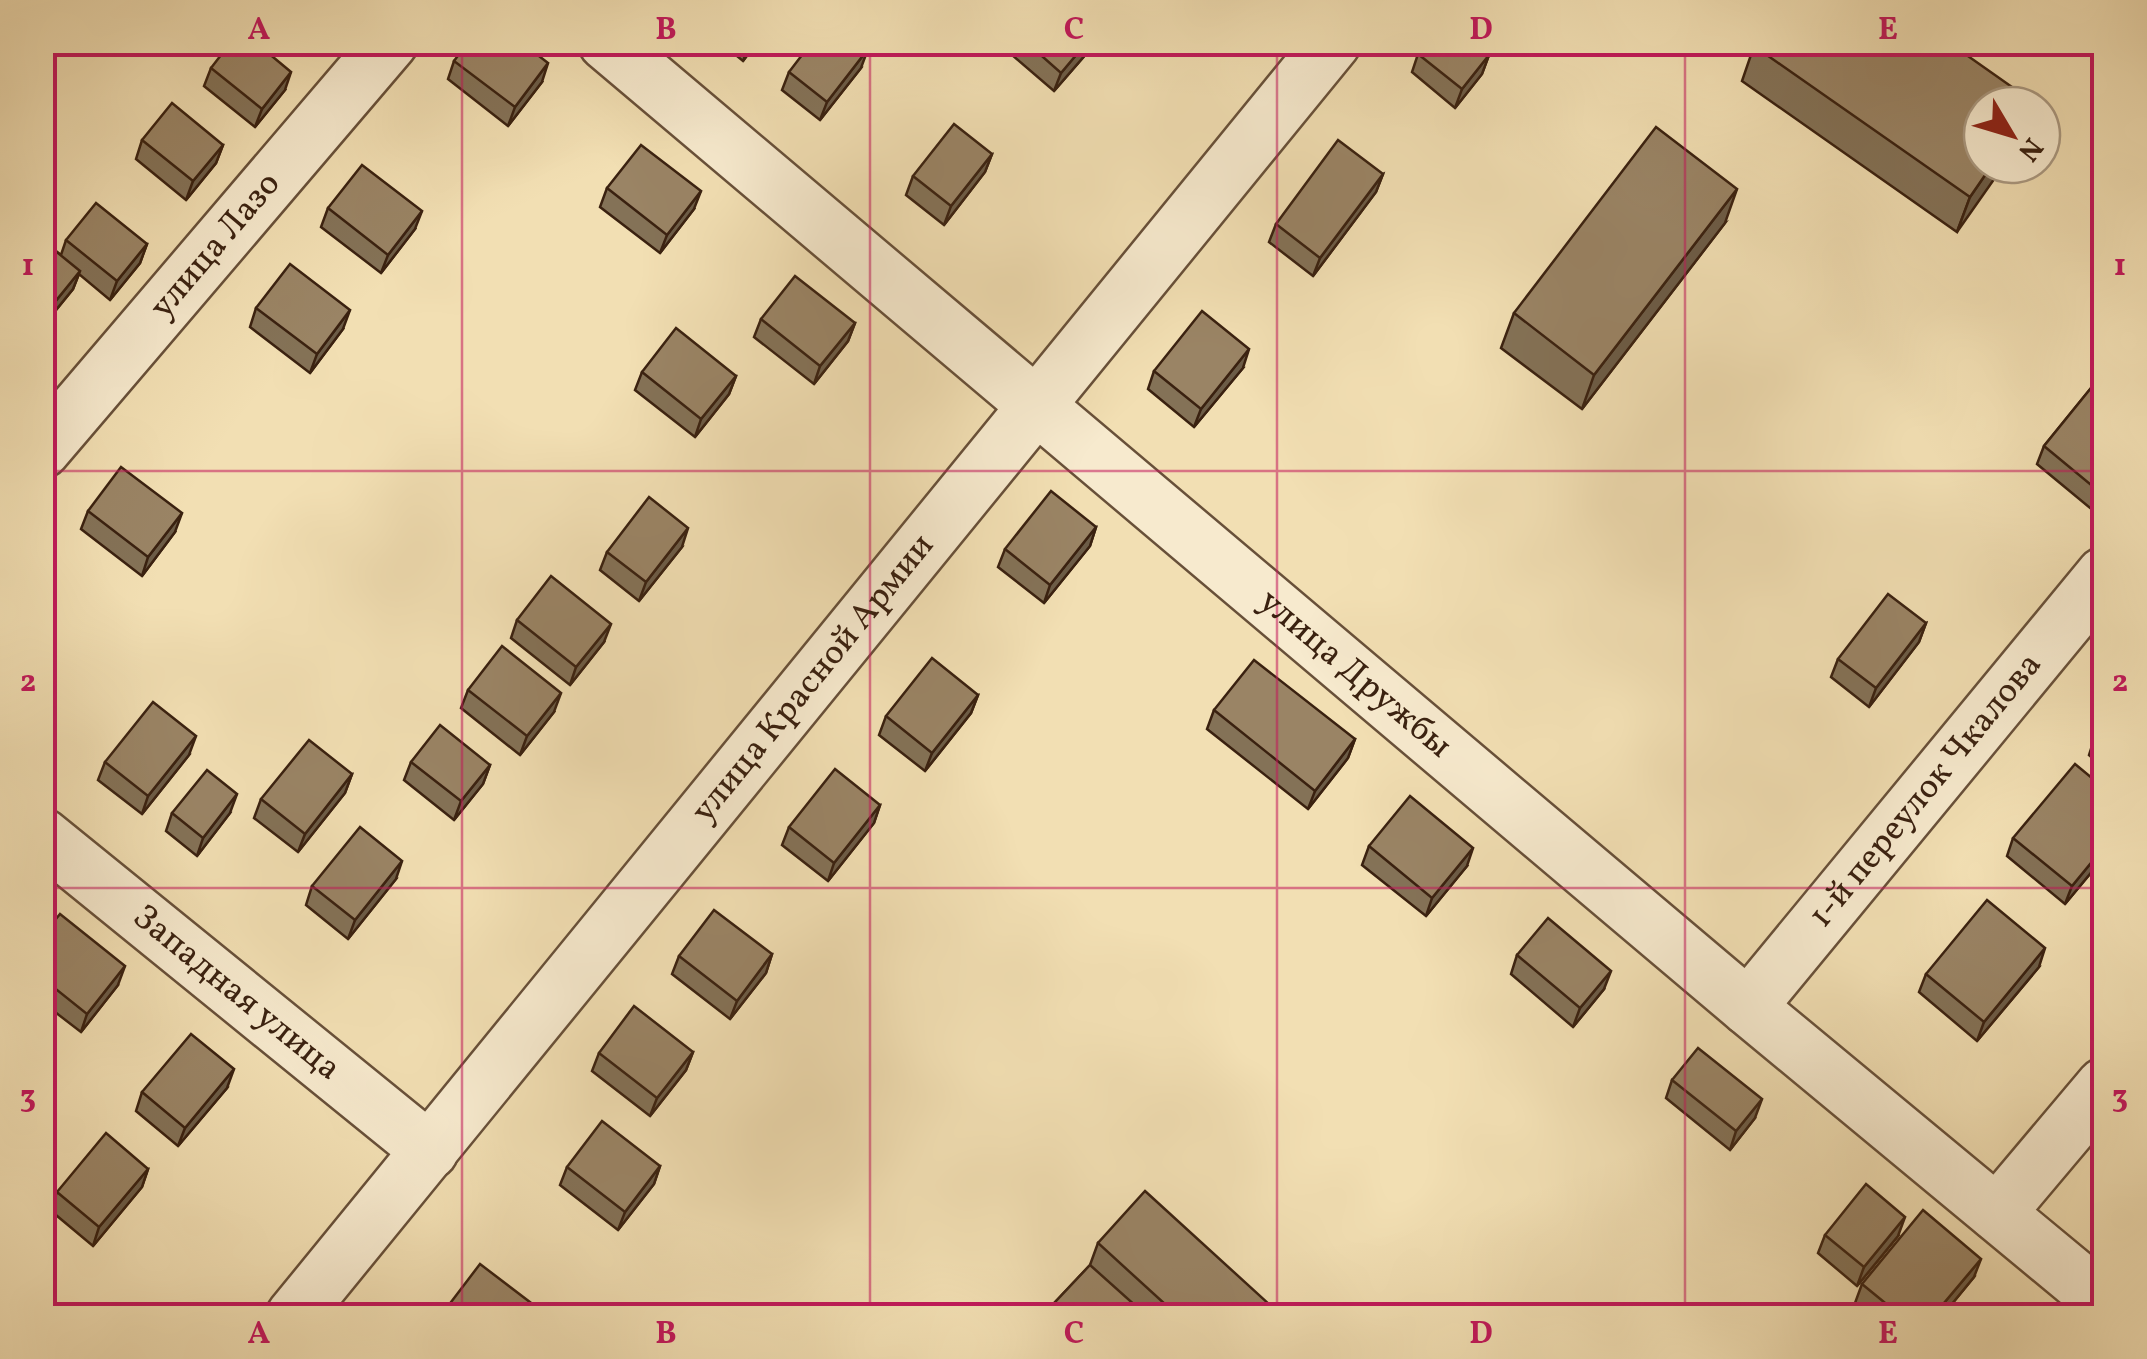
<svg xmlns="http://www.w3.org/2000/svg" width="2147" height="1359" font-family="Vollkorn,serif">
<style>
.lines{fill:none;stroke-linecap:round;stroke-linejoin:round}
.minor-casing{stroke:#685039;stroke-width:60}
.minor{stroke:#f7eace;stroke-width:55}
.wall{fill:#847257;stroke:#3a2110;stroke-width:2.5}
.shaded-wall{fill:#6c5c47;stroke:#3a2110;stroke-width:2.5}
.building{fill:#9a8465;stroke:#3a2110;stroke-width:2.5}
.grid{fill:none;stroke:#c2185b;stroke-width:2.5;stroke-opacity:0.55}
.labels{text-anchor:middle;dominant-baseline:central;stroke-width:8;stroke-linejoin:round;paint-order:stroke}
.street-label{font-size:35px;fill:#3a2110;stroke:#f7eace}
.neatline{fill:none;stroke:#c2185b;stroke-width:4}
.grid-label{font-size:32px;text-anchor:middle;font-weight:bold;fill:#c2185b}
</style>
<rect width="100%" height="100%" fill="#f2dfb3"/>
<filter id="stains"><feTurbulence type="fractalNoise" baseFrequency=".002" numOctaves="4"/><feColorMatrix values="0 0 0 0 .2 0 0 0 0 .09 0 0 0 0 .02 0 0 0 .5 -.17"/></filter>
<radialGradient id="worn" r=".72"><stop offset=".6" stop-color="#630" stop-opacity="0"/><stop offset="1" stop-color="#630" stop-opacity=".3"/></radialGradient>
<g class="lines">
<!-- minor casing -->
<g class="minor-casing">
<g id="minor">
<path id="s1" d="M606 42 1748 1007 2104 1302"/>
<path id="s2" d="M42 450 390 42"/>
<path id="s3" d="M42 836 430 1151"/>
<path id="s4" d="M1748 1007 2104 575"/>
<path d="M1997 1213 2104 1086"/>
<path id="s5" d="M294 1316 1333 42"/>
</g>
</g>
<!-- minor -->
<use href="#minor" class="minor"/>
</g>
<!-- wall -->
<g class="wall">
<path d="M720 42H757L743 61Z"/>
<path d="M1006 42H1090L1086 54 1054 91 1004 48Z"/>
<path d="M1754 46 1982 165 1957 232 1742 81Z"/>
<path d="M1418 54 1489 55 1482 74 1455 108 1412 72Z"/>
<path d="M454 61 542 82 508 126 448 79Z"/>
<path d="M211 68 285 90 255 127 204 86Z"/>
<path d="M861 68 820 120 782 90 789 72Z"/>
<path d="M142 140 223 145 216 163 186 200 136 159Z"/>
<path d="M992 154 985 172 944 225 906 195 913 176Z"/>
<path d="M1383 174 1376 192 1313 276 1269 242 1276 224Z"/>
<path d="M607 188 694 209 660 253 600 207Z"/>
<path d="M328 208 415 229 381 273 321 227Z"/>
<path d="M1725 223 1582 409 1501 348 1514 313Z"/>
<path d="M42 240 61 255 66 240 147 244 140 263 110 300 79 274 73 289 43 326Z"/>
<path d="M256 308 343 329 310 373 250 327Z"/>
<path d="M761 319 855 323 848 341 814 384 754 337Z"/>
<path d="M1243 368 1194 427 1148 389 1154 371Z"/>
<path d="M642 372 736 376 729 394 695 437 635 390Z"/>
<path d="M2104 372V502L2095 512 2037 464 2044 446Z"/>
<path d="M88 511 175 532 142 576 81 529Z"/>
<path d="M1096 527 1090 546 1044 603 998 567 1005 549Z"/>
<path d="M682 547 639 601 600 570 607 552Z"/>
<path d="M517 620 604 642 570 685 511 638Z"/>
<path d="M1926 623 1919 642 1869 707 1831 677 1838 659Z"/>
<path d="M468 690 554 712 520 755 461 708Z"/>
<path d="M978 695 971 713 925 771 879 735 886 716Z"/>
<path d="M1214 710 1355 739 1348 758 1308 809 1207 729Z"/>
<path d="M2104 725V768L2089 755 2095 736Z"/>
<path d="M189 755 142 814 98 780 105 762Z"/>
<path d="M411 762 490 765 483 784 454 820 404 780Z"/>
<path d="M352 774 345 793 298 852 254 818 261 799Z"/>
<path d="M2104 788V857L2065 904 2007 856 2013 838Z"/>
<path d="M880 805 874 823 828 881 782 845 789 827Z"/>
<path d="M172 813H230L197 856 166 831Z"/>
<path d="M1369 846 1467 866 1426 916 1362 865Z"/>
<path d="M396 879 348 939 306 905 312 886Z"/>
<path d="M42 936 118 985 81 1032 42 1002Z"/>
<path d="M772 954 766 973 730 1019 672 974 679 956Z"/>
<path d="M1517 955 1604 989 1573 1027 1511 974Z"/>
<path d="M2039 967 1977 1041 1919 992 1926 974Z"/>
<path d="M693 1052 686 1070 650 1116 592 1071 599 1053Z"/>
<path d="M1672 1080 1755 1118 1730 1150 1666 1098Z"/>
<path d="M227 1088 178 1146 136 1111 142 1092Z"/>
<path d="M660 1166 654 1184 618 1230 560 1185 567 1167Z"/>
<path d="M148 1169 142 1187 93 1246 50 1210 57 1192Z"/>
<path d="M1825 1235 1898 1236 1857 1286 1818 1253Z"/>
<path d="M1098 1243 1282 1316H1042L1090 1265Z"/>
<path d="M1974 1277 1942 1316H1872L1855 1303 1862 1284Z"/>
</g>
<!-- shaded-wall -->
<g class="shaded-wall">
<path d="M750 42H757L743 61Z"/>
<path d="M1087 42H1090L1086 54 1054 91 1061 73Z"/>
<path d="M868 49 861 68 820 120 827 102Z"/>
<path d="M1489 55 1482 74 1455 108 1462 89Z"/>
<path d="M548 63 542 82 508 126 515 107Z"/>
<path d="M291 72 285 90 255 127 262 109Z"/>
<path d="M223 145 216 163 186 200 193 181Z"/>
<path d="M992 154 985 172 944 225 951 206Z"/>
<path d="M1992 165H2004L1957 232 1970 197Z"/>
<path d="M1383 174 1376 192 1313 276 1320 258Z"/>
<path d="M1737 189 1725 223 1582 409 1594 375Z"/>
<path d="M701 191 694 209 660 253 667 235Z"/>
<path d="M422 211 415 229 381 273 388 255Z"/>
<path d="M147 244 140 263 110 300 117 281Z"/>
<path d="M80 271 73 289 43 326 50 308Z"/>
<path d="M350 310 343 329 310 373 317 354Z"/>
<path d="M855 323 848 341 814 384 820 366Z"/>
<path d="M1249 349 1243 368 1194 427 1201 409Z"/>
<path d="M736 376 729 394 695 437 701 419Z"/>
<path d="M2104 491V502L2095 512 2102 494Z"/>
<path d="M182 513 175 532 142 576 148 557Z"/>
<path d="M1096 527 1090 546 1044 603 1050 585Z"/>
<path d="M688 528 682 547 639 601 646 582Z"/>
<path d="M1926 623 1919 642 1869 707 1876 688Z"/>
<path d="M611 624 604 642 570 685 576 667Z"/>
<path d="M561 693 554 712 520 755 527 736Z"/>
<path d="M978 695 971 713 925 771 932 753Z"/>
<path d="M196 736 189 755 142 814 148 796Z"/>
<path d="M1355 739 1348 758 1308 809 1315 791Z"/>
<path d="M490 765 483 784 454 820 461 801Z"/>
<path d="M352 774 345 793 298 852 305 834Z"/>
<path d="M237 794 230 813 197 856 203 838Z"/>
<path d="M880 805 874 823 828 881 834 863Z"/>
<path d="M2104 847V857L2065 904 2072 886Z"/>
<path d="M1473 848 1467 866 1426 916 1432 898Z"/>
<path d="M402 861 396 879 348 939 355 920Z"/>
<path d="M2045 948 2039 967 1977 1041 1984 1022Z"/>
<path d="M772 954 766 973 730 1019 737 1001Z"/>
<path d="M125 966 118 985 81 1032 87 1014Z"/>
<path d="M1611 971 1604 989 1573 1027 1580 1008Z"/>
<path d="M693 1052 686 1070 650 1116 657 1098Z"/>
<path d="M234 1069 227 1088 178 1146 185 1128Z"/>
<path d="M1762 1099 1755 1118 1730 1150 1736 1131Z"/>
<path d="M660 1166 654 1184 618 1230 625 1212Z"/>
<path d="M148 1169 142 1187 93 1246 99 1227Z"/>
<path d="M1905 1217 1898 1236 1857 1286 1864 1267Z"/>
<path d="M1981 1259 1974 1277 1942 1316H1933Z"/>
</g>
<!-- building -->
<g class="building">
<path d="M231 42H255L291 72 262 109 211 68Z"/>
<path d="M468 42H521L548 63 515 107 454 61Z"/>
<path d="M812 42H859L868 49 827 102 789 72Z"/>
<path d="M1026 42H1087L1061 73Z"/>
<path d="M1428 42H1474L1489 55 1462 89 1418 54Z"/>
<path d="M1757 42H1948L2036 104 2035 105H1982V165H1992L1970 197 1754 46Z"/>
<path d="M172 103 223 145 193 181 142 140Z"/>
<path d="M954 124 992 154 951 206 913 176Z"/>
<path d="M1656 127 1737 189 1594 375 1514 313Z"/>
<path d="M1338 140 1383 174 1320 258 1276 224Z"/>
<path d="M641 145 701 191 667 235 607 188Z"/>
<path d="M362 165 422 211 388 255 328 208Z"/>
<path d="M96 203 147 244 117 281 66 240Z"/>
<path d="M42 240 80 271 50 308 42 302Z"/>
<path d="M290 264 350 310 317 354 256 308Z"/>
<path d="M795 276 855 323 820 366 761 319Z"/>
<path d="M1202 311 1249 349 1201 409 1154 371Z"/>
<path d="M676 328 736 376 701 419 642 372Z"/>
<path d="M2104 372V491L2102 494 2044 446Z"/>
<path d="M121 467 182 513 148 557 88 511Z"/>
<path d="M1051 491 1096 527 1050 585 1005 549Z"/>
<path d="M649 497 688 528 646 582 607 552Z"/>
<path d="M551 576 611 624 576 667 517 620Z"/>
<path d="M1888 594 1926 623 1876 688 1838 659Z"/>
<path d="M502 646 561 693 527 736 468 690Z"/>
<path d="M932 658 978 695 932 753 886 716Z"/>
<path d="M1254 660 1355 739 1315 791 1214 710Z"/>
<path d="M153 702 196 736 148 796 105 762Z"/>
<path d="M440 725 490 765 461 801 411 762Z"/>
<path d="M2104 725V744L2095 736Z"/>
<path d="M309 740 352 774 305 834 261 799Z"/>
<path d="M2075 764 2104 788V847L2072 886 2013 838Z"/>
<path d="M835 769 880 805 834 863 789 827Z"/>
<path d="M207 770 237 794 203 838 172 813Z"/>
<path d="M1410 796 1473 848 1432 898 1369 846Z"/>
<path d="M360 827 402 861 355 920 312 886Z"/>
<path d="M1987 900 2045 948 1984 1022 1926 974Z"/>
<path d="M714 910 772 954 737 1001 679 956Z"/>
<path d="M60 914 125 966 87 1014 42 978V936Z"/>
<path d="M1548 918 1611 971 1580 1008 1517 955Z"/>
<path d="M634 1006 693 1052 657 1098 599 1053Z"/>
<path d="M191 1034 234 1069 185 1128 142 1092Z"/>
<path d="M1698 1048 1762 1099 1736 1131 1672 1080Z"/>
<path d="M602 1121 660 1166 625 1212 567 1167Z"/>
<path d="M106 1133 148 1169 99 1227 57 1192Z"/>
<path d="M1866 1184 1905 1217 1864 1267 1825 1235Z"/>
<path d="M1145 1191 1282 1316H1178L1098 1243Z"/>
<path d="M1923 1210 1981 1259 1933 1316H1901L1862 1284Z"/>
<path d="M480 1264 539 1309 533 1316H453L445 1310Z"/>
<path d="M1090 1265 1147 1316H1042Z"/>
</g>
<!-- grid -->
<path class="grid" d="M462 42V1316M870 42V1316M1277 42V1316M1685 42V1316M42 471H2104M42 888H2104"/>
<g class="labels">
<!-- street labels -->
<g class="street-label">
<text stroke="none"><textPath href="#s2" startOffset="268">улица Лазо</textPath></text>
<text stroke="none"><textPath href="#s1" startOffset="980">улица Дружбы</textPath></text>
<text stroke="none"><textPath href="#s5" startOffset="822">улица Красной Армии</textPath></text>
<text stroke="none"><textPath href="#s4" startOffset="280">1-й переулок Чкалова</textPath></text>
<text stroke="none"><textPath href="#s3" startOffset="250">Западная улица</textPath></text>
</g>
</g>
<!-- margin -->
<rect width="2147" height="1359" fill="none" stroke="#f2dfb3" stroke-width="110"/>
<!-- north arrow -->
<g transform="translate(2012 135) rotate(128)"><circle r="48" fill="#f7eace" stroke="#ab9a82" stroke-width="2.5"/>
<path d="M0-8L18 38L0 25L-18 38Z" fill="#8f2418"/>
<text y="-15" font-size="28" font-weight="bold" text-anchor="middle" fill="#3a2110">N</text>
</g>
<rect x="55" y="55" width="2037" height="1249" class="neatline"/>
<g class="grid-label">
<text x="259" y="39">A</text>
<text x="666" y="39">B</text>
<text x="1074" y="39">C</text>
<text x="1481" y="39">D</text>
<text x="1888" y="39">E</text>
<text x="28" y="275">1</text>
<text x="2120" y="275">1</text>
<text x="28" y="691">2</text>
<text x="2120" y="691">2</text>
<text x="28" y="1107">3</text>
<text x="2120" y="1107">3</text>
<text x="259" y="1343">A</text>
<text x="666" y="1343">B</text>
<text x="1074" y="1343">C</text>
<text x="1481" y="1343">D</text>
<text x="1888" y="1343">E</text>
</g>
<rect width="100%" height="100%" filter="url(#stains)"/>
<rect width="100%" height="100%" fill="url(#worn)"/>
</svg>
